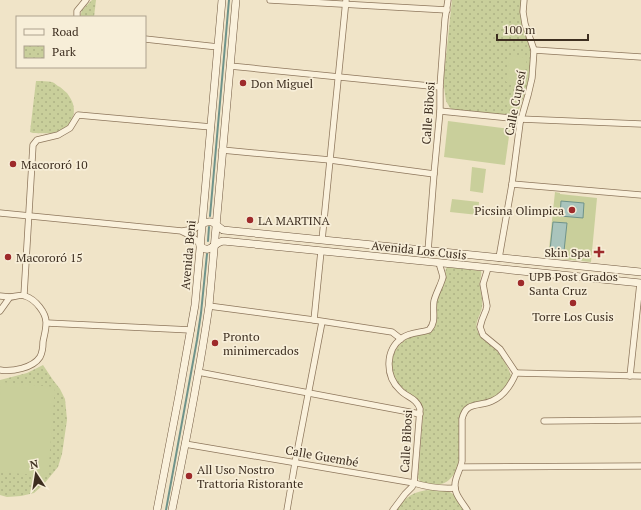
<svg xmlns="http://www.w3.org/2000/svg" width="641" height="510" font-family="'PT Serif',serif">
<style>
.park{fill:url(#park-dots)}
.garden{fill:#c9cf9b}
.water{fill:#a9c4bc;stroke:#6f938a}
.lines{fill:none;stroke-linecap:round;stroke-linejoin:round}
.stream{stroke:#6f938a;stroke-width:2}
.street-casing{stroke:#8d765c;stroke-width:7}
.secondary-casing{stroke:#6f573f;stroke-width:8}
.street{stroke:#faf1dc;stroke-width:5.5}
.secondary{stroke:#faf1dc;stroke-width:7}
.poi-dot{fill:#9e2a2b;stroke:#f7eed8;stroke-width:1.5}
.labels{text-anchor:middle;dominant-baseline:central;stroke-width:3.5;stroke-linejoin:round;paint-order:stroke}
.poi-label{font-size:12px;fill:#3d2e20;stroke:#f7eed8;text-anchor:start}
.street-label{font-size:12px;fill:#3d2e20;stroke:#f7eed8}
</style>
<defs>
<pattern id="park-dots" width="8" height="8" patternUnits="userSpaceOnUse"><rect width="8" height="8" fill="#c9cf9b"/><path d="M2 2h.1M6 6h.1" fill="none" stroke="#aeb285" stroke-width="1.8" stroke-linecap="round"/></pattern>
</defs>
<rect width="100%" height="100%" fill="#f0e4c8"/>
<!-- park -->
<g class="park">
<path d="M92 0H96L94 17H80L82 10Z"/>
<path d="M452 0H521C521 17 527 32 530 49 533 71 526 92 518 112L515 115 510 116 454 110 450 108 446 101 444 87V75Z"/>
<path d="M36 81C41 81 47 81 52 82 55 83 57 86 60 87 63 90 67 92 69 96 79 110 73 126 58 132 51 134 40 133 33 133L30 132Z"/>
<path d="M447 267 481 271C482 276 479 281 480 286 481 295 484 302 481 311 479 318 474 323 478 332 481 340 489 343 495 349 501 354 509 368 511 376 508 387 497 397 486 401 477 403 467 401 462 411 458 416 459 423 459 429 459 445 463 467 450 479 442 487 432 485 421 483L418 478 423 414C422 404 417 398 408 393 406 391 403 390 401 388 396 383 393 376 392 369 389 342 416 333 435 324 437 317 436 311 436 304 437 295 442 288 445 279 446 275 444 272 447 267Z"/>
<path d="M43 365 53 380 60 389 65 399 66 409 67 420 62 454 58 467 43 485 34 493 21 496 7 497 0 495V380L27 373Z"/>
<path d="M430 490C435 490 442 490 447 491 455 493 460 503 464 510H396C405 497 414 491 430 490Z"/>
</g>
<!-- garden -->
<g class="garden">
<path d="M510 55 527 58 523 84 506 82Z"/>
<path d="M448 121 510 129 505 165 444 157Z"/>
<path d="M472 167 486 169 483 193 470 191Z"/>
<path d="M555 192 560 193V194L597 198 591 262 548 258Z"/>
<path d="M452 199 479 202 478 215 450 212Z"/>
<path d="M1 382 55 387 48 476 0 472V395Z"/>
</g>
<!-- water -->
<g class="water">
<path d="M561 201 584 203 583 218 560 216Z"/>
<path d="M553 222 567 223 564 251 550 250Z"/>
</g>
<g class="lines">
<!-- stream -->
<g class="stream">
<path d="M210 216 229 0"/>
<path d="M208 241 209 227"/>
<path d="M166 510 197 340 201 313 207 254"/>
</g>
<!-- street casing -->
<g class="street-casing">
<g id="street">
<path d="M270 0 447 10"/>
<path d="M77 17V11L86 0"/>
<path d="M145 39 218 47"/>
<path d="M534 50 641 57"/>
<path d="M230 66 440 87"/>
<path d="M440 111 520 119 641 124"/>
<path d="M222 150 330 160 434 174"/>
<path d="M512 184 641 195"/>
<path d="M0 213 182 231 194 229 202 224"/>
<path d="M183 232C190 235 196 238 200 245"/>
<path d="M322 240 346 0"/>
<path d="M428 251 434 174 440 111V87L445 19 448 0"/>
<path d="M499 258 512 184 520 123 528 95 532 78 534 50 525 24 523 12 524 0"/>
<path d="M24 295 33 145 37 140 58 135 70 128 78 115 211 127"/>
<path d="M0 296 10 297"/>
<path d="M209 306 314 320 392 332 401 339"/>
<path d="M0 311 10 297C14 297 21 294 25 296 35 299 47 313 46 324 46 330 44 336 43 342 43 347 42 353 40 357 33 368 12 372 0 370"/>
<path d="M314 320 321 251"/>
<path d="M47 323 191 330"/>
<path d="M198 372 420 414"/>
<path d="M516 373 641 376"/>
<path d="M630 376 640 283"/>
<path d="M544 421 641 420"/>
<path d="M185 444 414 483C427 487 441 489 455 488"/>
<path d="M461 467 641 466"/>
<path d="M287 510 295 463 322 322"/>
<path d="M393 510 405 494 412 487 414 483 420 409C417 398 406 397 400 390 385 376 385 350 402 338 410 332 420 333 429 330 437 321 432 312 434 301 436 293 441 285 443 277L442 273 439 263"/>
<path d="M467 510C460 499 452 492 456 479 458 472 461 467 462 461V419C466 401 479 407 492 401 504 396 511 385 516 373L500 349 483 335 480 327 482 320 486 310 487 306 483 284 488 268"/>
</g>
</g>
<!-- secondary casing -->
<g class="secondary-casing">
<g id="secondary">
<path d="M202 224C213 218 215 225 223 230L641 272"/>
<path d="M200 245C209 256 213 243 223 241L641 283"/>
<path d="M157 510 179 395 195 305 222 0"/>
<path d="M172 510C186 442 199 375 209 306L236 0"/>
</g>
</g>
<!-- street -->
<use href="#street" class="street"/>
<!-- secondary -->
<use href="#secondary" class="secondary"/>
</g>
<!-- markers -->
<g class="poi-dot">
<circle cx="243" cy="83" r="4"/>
<circle cx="13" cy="164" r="4"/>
<circle cx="572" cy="210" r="4"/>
<circle cx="250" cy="220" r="4"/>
<path d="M597 246h4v4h4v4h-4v4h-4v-4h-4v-4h4z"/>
<circle cx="8" cy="257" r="4"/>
<circle cx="521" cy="283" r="4"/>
<circle cx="573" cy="303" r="4"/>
<circle cx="215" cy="343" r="4"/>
<circle cx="189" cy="476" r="4"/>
</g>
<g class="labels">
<!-- poi labels -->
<g class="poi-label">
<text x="251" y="83">Don Miguel</text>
<text x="21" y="164">Macororó 10</text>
<text x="564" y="210" text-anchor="end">Picsina Olimpica</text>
<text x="258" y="220">LA MARTINA</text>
<text x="590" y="252" text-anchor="end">Skin Spa</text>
<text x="16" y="257">Macororó 15</text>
<text x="529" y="276">UPB Post Grados<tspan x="529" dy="14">Santa Cruz</tspan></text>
<text x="573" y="316" text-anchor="middle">Torre Los Cusis</text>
<text x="223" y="336">Pronto<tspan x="223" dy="14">minimercados</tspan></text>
<text x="197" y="469">All Uso Nostro<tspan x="197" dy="14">Trattoria Ristorante</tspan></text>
</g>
<!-- street labels -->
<g class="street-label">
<text transform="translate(515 103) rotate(-79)">Calle Cupesí</text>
<text transform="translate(428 113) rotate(-86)">Calle Bibosi</text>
<text transform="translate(419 250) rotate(6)">Avenida Los Cusis</text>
<text transform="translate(188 255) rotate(-85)">Avenida Beni</text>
<text transform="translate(406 441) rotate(-87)">Calle Bibosi</text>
<text transform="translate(322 456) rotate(10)">Calle Guembé</text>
</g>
</g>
<!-- legend -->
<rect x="16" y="16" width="130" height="52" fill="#f7eed8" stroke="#ada18e"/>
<rect x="24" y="29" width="20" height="6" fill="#faf1dc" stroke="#ada18e"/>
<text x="52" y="36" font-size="12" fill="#3d2e20">Road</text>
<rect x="24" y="46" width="20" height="12" fill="url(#park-dots)" stroke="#ada18e"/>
<text x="52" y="56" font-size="12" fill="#3d2e20">Park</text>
<!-- north arrow -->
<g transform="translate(36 474) rotate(348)" stroke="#f7eed8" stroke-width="3" paint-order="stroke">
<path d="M0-3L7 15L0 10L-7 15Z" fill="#3d2e20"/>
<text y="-6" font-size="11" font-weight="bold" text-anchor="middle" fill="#3d2e20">N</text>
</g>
<!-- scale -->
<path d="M497 34v6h91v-6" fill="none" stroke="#3d2e20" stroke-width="2"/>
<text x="503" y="34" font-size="12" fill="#3d2e20" stroke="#f7eed8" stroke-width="3" paint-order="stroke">100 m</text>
</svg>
